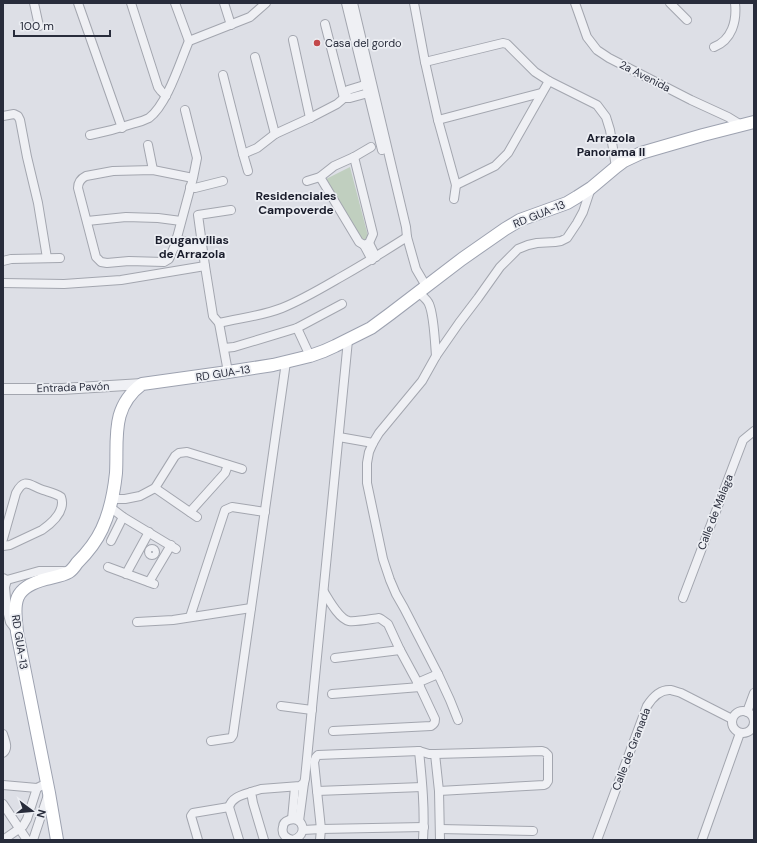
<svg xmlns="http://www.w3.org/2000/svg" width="757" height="843" font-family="'DM Sans',sans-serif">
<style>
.green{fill:#c0cfbf}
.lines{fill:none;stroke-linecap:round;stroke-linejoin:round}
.pedestrian-casing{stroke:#a3a6af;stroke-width:8}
.minor-casing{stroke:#a3a6af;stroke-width:10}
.tertiary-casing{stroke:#a3a6af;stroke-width:12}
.primary-casing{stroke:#9da2b0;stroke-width:14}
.pedestrian{stroke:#eff0f4;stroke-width:6}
.minor{stroke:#eff0f4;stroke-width:8}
.tertiary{stroke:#eff0f4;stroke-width:10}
.primary{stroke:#fff;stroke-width:12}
.poi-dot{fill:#c3494b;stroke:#eceef3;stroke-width:1.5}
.labels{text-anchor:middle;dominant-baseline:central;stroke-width:3.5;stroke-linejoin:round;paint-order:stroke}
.poi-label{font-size:11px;fill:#282c3b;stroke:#eceef3;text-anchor:start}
.street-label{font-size:11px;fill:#282c3b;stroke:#eceef3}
.neighbourhood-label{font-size:12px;font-weight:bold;fill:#1a1d2c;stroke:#eceef3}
</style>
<rect width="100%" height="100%" fill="#dddfe6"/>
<!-- green -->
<path class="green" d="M350 167 368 236 366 240 363 242 358 239 326 179Z"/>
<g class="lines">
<!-- pedestrian casing -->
<g class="pedestrian-casing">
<circle id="pedestrian" cx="152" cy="552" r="4"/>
</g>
<!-- minor casing -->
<g class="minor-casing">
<g id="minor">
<path d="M34 3 39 26"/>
<path d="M78 3 122 128"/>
<path d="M131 3 158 87 161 91 166 96"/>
<path d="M175 3 189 41"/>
<path d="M224 3 231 25"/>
<path d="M346 3 382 150"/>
<path d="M353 3 406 227 407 237 416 269 426 286"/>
<path d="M414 3 425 62 438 120 456 185 454 199"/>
<path d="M575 3 587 37 597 50 609 58 691 100 728 117 741 125"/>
<path d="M670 3 687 20"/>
<path d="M325 24 344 98"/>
<path d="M293 40 310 118"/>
<path d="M714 47C732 40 737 21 735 3"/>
<path d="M255 57 275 134"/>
<path d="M425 62 503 43 507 44 535 72 549 81 597 105 606 117 610 130 616 167"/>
<path d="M223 75 243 154 248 171"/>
<path d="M344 98H350L372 92"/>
<path d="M185 110 197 158 193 178 175 245 169 259 164 262 129 261 107 263 101 262 96 257 78 188C78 183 80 179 86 176L113 171 153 170 193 178"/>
<path d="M3 116 14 114 18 116 20 120 27 157 38 203 47 258"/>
<path d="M438 120 541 93"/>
<path d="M90 135C105 132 120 128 135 123 140 122 145 120 149 118 167 105 180 62 189 41L250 17 266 3"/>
<path d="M148 145 153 170"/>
<path d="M243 154 257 148 275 134 310 118 337 104 344 98 348 90 371 83"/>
<path d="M320 177 359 242 364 245 369 243 373 234 354 157"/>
<path d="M307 181 320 177 334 166 354 157 371 147"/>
<path d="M456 185 495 166 508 153 549 81"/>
<path d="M190 187 195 188 223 181"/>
<path d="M87 221 126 217 158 218 181 221"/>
<path d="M176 239 202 246"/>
<path d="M369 243 376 257"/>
<path d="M175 245 203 253"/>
<path d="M364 245 372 260"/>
<path d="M3 261 11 259 60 258"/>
<path d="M3 283 64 284 121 280 205 266"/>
<path d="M418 292C422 296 427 299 429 304 434 315 435 343 436 356"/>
<path d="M219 323C240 318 262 316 282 308 302 300 322 288 341 277 364 264 385 251 407 237"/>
<path d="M297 328 310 356"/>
<path d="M224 348 234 347 297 328 342 304"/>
<path d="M228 372 219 323 213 316 205 266 198 215 231 210"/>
<path d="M339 437 373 443"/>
<path d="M155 488 197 517"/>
<path d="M111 499H125L140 496 155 488 175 456 179 453 187 452 242 469"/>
<path d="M110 507 123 517 176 549"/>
<path d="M190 512 225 473 228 465"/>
<path d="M3 539 16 493C25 476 30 486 43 490 49 492 55 493 61 497 66 511 52 523 42 530L10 545 3 546"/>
<path d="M111 541 123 517"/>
<path d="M108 567 154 584"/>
<path d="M126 574 149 532"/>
<path d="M3 578 7 580 39 571H63"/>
<path d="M7 580 5 587 7 610 10 622 16 630"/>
<path d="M149 582 171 545"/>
<path d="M324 592C329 600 339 619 349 621 356 622 371 619 379 618L381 619 388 624 400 650 420 687 435 719C435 723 434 724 431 726L333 731"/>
<path d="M683 598 743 440 754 431"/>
<path d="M190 617 225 510 232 507 265 512"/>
<path d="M137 622 173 620 251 608"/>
<path d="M335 658 400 650"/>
<path d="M417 683 438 674"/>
<path d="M332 694 420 687"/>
<path d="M281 706 312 710"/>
<circle cx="743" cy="722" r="11"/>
<path d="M747 712 754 693"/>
<path d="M458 720 450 700 438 674 404 608 396 594 390 580 383 559 367 483V463L369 452 373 443 379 433 422 381 436 356 459 323 478 298 500 267 518 249 528 245 537 243 555 242 561 241 567 238 577 223 583 212 591 188"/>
<path d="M3 734C5 741 9 748 3 753"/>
<path d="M211 741 231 738 233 735 286 362"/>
<path d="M419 751C422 780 425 810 423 840"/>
<path d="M435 754 439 791 440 840"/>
<path d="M3 785 37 788 41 786"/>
<path d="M317 791 422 787"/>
<path d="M3 804 27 840"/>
<path d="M292 819 295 787"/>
<path d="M299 821 304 783"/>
<path d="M440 829 533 831"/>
<path d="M303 830 321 829 424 827"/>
<path d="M3 840 23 826 27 819 37 788"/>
<path d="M33 840 48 795"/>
<path d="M198 840 191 816 193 813 229 807"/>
<path d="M239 840 229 807C232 797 242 795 251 792"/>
<path d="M264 840 253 803 251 792 261 789 300 786 304 783 305 779 348 340"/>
<path d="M293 840C286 839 281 834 283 827 283 823 286 821 289 820 303 815 309 835 293 840"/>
<path d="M320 840 321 829 314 762 316 757 318 755 419 751 429 754H435L542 751 545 752 548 755V781L546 784 544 785 439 791"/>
<path d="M597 840 647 706C652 698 660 689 671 690 674 691 678 692 681 693L732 719"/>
<path d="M702 840 740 733"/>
</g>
</g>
<!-- tertiary casing -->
<g class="tertiary-casing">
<path id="tertiary" d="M3 389H62L142 384"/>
</g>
<!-- primary casing -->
<g class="primary-casing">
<path id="primary" d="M57 840 49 793 17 632C14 602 12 588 46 579 53 577 62 576 69 572 72 570 75 566 77 563 87 553 96 542 102 529 110 512 114 492 116 473 118 439 110 408 142 384L228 372 273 365 310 356 324 351 335 346 371 328 390 314 462 259 505 229 520 220 567 203 577 197 591 188 616 167 624 161 641 153 703 135 754 122"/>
</g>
<!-- pedestrian -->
<use href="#pedestrian" class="pedestrian"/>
<!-- minor -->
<use href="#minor" class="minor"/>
<!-- tertiary -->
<use href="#tertiary" class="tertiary"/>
<!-- primary -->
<use href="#primary" class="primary"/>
</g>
<!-- markers -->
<circle class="poi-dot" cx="317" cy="43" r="4"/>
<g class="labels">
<!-- poi labels -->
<g class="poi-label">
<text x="325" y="43">Casa del gordo</text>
</g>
<!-- street labels -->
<g class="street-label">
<text transform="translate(645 76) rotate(27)">2a Avenida</text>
<text transform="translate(539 214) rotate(-22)">RD GUA-13</text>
<text transform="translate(223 373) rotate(-9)">RD GUA-13</text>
<text transform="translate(73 387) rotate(-2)">Entrada Pavón</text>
<text transform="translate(715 512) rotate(-69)">Calle de Málaga</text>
<text transform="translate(20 642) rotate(81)">RD GUA-13</text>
<text transform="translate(631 749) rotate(-69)">Calle de Granada</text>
</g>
<!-- neighbourhood labels -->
<g class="neighbourhood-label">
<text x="611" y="138">Arrazola<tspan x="611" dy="14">Panorama II</tspan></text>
<text x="296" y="196">Residenciales<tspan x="296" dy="14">Campoverde</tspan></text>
<text x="192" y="240">Bouganvilias<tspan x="192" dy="14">de Arrazola</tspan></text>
</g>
</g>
<!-- border -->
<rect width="757" height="843" fill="none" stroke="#282c3b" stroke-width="8"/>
<!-- north arrow -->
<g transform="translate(32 811) rotate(106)" stroke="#eceef3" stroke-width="3" paint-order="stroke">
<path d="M0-3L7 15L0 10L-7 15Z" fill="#282c3b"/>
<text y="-6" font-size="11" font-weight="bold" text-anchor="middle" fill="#282c3b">N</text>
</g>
<!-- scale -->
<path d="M14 30v6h96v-6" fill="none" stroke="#282c3b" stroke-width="2"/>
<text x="20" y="30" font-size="12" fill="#282c3b" stroke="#eceef3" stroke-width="3" paint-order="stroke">100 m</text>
</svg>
